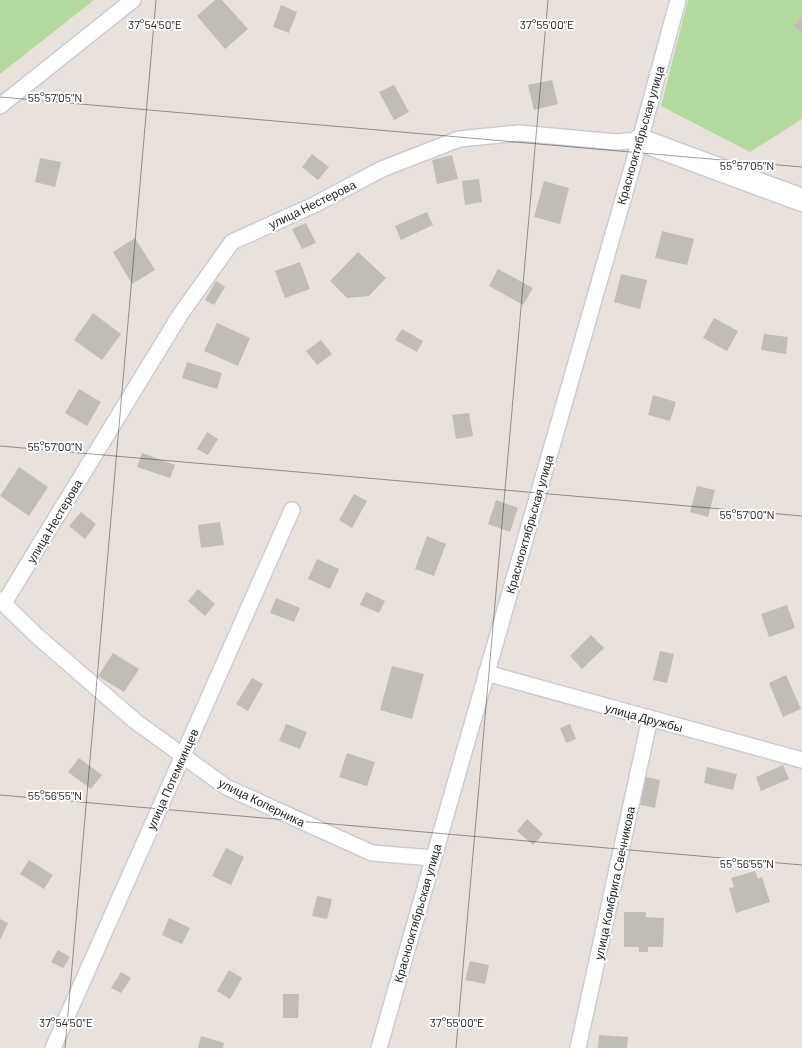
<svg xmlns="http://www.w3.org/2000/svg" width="802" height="1048" font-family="Barlow,sans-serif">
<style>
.green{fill:#b3d99d}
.building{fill:#c1bcb6}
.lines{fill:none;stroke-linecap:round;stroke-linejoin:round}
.street-casing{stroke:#c9ccd8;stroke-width:18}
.secondary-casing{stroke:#c9ccd8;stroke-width:25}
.street{stroke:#fff;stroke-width:15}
.secondary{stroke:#fff;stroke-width:22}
.ticks{fill:none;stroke:#272727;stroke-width:1;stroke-opacity:0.45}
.labels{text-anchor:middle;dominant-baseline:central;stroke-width:4;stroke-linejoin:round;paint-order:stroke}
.street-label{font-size:12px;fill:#272727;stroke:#fff}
.ticks-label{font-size:12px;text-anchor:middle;fill:#272727;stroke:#fff;stroke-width:4;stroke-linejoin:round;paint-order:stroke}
</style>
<rect width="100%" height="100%" fill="#e8e2db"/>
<!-- green -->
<g class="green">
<path d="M0 0H94L0 74Z"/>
<path d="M688 0H802V119L750 152 661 106Z"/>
</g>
<!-- building -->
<g class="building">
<path d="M215 0H222L248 29 225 49 197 16Z"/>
<path d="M281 5 297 12 289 33 273 27Z"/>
<path d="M802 17V33L794 26Z"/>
<path d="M552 80 558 104 534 110 528 85Z"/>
<path d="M394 85 409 112 394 120 379 92Z"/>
<path d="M312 154 329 167 318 180 302 167Z"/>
<path d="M452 155 458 179 437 184 432 160Z"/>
<path d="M40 158 61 162 55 187 35 182Z"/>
<path d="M479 179 482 202 465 205 462 181Z"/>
<path d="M544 181 569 188 560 224 534 217Z"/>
<path d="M427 212 433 225 401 240 395 226Z"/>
<path d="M306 223 316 243 302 249 292 229Z"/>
<path d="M662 231 694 239 687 265 655 258Z"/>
<path d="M135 238 155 270 132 284 113 252Z"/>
<path d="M358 252 386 278 369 296 347 298 330 281Z"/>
<path d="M300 262 310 289 285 298 275 271Z"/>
<path d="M498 269 533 288 523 305 489 286Z"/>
<path d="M621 274 647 280 640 309 614 302Z"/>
<path d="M216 281 225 287 214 305 205 300Z"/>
<path d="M93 313 121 334 102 360 74 340Z"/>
<path d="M714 318 738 331 727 351 703 338Z"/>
<path d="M217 323 250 338 238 366 204 351Z"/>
<path d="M402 329 423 341 417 352 395 340Z"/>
<path d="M764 334 788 337 786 354 761 350Z"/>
<path d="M321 340 332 354 317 365 306 351Z"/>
<path d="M187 362 222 373 217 389 182 378Z"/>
<path d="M79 389 101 402 87 426 65 413Z"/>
<path d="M653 395 676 402 670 421 648 415Z"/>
<path d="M469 413 473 436 456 439 452 415Z"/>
<path d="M207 432 218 439 208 455 197 449Z"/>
<path d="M142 453 175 465 170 478 137 467Z"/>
<path d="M19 467 48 487 29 516 0 496Z"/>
<path d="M697 486 715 490 708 517 690 512Z"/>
<path d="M354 494 367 501 352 528 339 520Z"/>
<path d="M496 500 518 508 510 532 488 524Z"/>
<path d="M81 512 96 524 85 539 69 526Z"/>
<path d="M220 522 224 545 201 548 198 525Z"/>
<path d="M427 536 446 544 434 576 415 569Z"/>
<path d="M317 559 339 569 330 589 308 579Z"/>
<path d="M198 589 215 604 205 616 188 601Z"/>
<path d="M366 592 385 601 379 613 360 605Z"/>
<path d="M276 598 300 608 294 622 270 613Z"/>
<path d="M787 605 795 628 769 637 761 614Z"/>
<path d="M591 635 604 648 582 669 570 656Z"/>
<path d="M660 651 674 654 667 683 653 680Z"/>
<path d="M113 653 139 669 124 692 98 676Z"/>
<path d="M392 666 424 674 412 719 380 710Z"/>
<path d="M786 675 801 709 783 717 769 683Z"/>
<path d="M252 678 263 684 248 711 236 704Z"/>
<path d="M286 724 307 732 300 749 279 741Z"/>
<path d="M570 724 576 739 566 743 560 728Z"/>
<path d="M347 753 375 762 367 786 339 777Z"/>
<path d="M79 758 102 775 91 789 68 772Z"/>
<path d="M783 765 789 779 761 791 756 777Z"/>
<path d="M707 767 737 774 733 790 704 783Z"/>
<path d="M642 776 660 780 655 808 637 804Z"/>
<path d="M527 819 543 834 533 845 517 831Z"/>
<path d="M226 848 244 857 231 885 212 876Z"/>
<path d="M29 860 53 875 44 889 20 874Z"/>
<path d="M755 871 758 879 762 877 770 902 736 913 729 888 734 887 731 878Z"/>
<path d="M317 896 332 899 327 919 312 916Z"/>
<path d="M624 912H646V917L664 918 663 947H648V952H639V947H624Z"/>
<path d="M169 918 190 928 182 944 162 935Z"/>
<path d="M0 919 8 923 0 940Z"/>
<path d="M58 950 70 957 63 968 51 962Z"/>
<path d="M470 961 489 965 485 984 465 980Z"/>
<path d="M229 970 242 978 230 999 217 991Z"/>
<path d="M121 972 131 978 121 993 111 988Z"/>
<path d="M283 994H299L298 1018H283Z"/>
<path d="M599 1035 628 1037 627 1048H598Z"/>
<path d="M201 1036 224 1043 223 1048H198Z"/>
</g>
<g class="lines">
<!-- street casing -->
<g class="street-casing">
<g id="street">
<path d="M0 106 133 0"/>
<path d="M0 600 36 635 135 721 226 787 372 853 433 858"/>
<path d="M4 603 180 315 232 242 314 205 382 169 459 139 519 133 616 142 640 140"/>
<path d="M486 673 802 760"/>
<path d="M53 1048 292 510"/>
<path d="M379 1048 640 140 678 0"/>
<path d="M578 1048 650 718"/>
</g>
</g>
<!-- secondary casing -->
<g class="secondary-casing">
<path id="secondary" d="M640 140 802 200"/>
</g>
<!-- street -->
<use href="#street" class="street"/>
<!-- secondary -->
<use href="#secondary" class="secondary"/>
</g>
<!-- ticks -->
<path class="ticks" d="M0 97 802 167M0 446 802 516M0 795 802 865M65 1048 156 0M456 1048 548 0"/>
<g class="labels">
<!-- street labels -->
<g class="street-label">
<text transform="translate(640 135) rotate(-74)">Краснооктябрьская улица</text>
<text transform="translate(312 204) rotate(-26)">улица Нестерова</text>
<text transform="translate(54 521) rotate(-59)">улица Нестерова</text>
<text transform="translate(529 524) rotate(-74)">Краснооктябрьская улица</text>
<text transform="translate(644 717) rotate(15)">улица Дружбы</text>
<text transform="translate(172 779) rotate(-66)">улица Потемкинцев</text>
<text transform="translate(262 802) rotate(26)">улица Коперника</text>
<text transform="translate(614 883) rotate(-78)">улица Комбрига Свечникова</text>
<text transform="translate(417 913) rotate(-74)">Краснооктябрьская улица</text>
</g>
</g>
<g class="ticks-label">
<text x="155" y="29">37°54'50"E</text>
<text x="547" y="29">37°55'00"E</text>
<text x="55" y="102">55°57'05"N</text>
<text x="747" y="170">55°57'05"N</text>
<text x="55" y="451">55°57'00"N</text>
<text x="747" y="519">55°57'00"N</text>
<text x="55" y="800">55°56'55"N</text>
<text x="747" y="868">55°56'55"N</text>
<text x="66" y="1027">37°54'50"E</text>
<text x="457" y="1027">37°55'00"E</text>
</g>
</svg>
